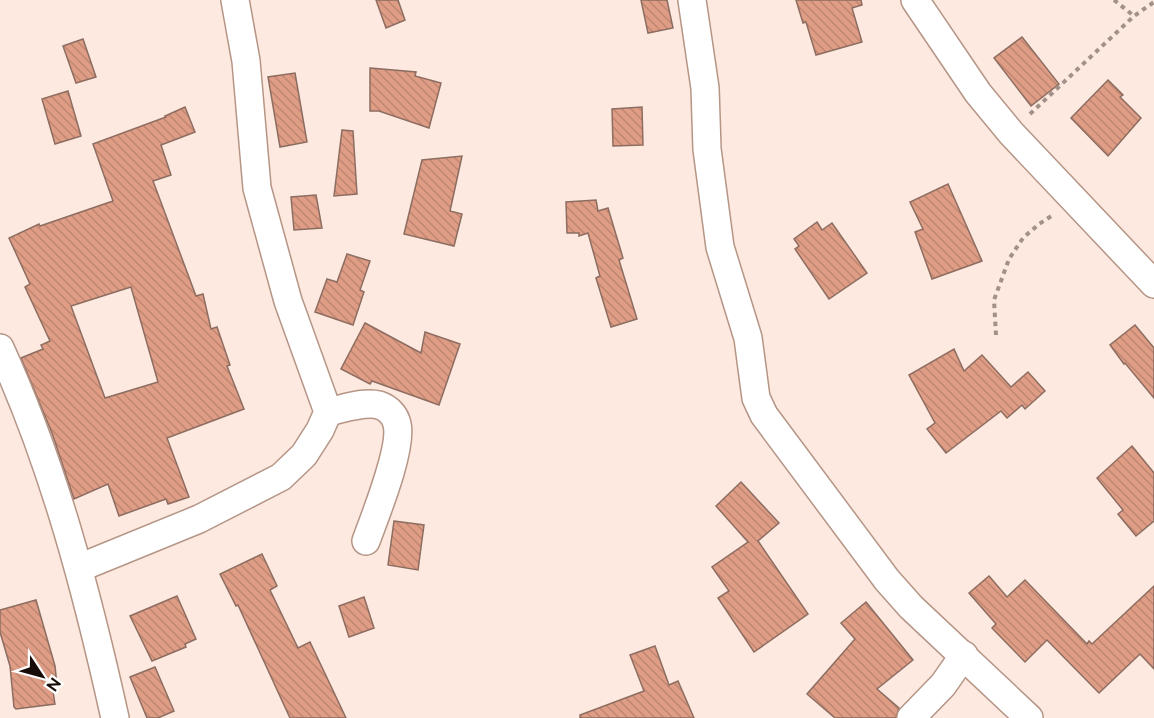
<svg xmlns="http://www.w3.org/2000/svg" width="1154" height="718" font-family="Raleway,sans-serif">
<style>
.building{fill:url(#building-back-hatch);stroke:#8d6d61;stroke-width:1.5;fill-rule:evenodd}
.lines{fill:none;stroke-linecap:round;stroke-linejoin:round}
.street-casing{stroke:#b59586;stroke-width:30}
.path{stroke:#a29189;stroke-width:4;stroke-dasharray:4.5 4.5;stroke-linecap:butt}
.street{stroke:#fff;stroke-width:27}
</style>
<defs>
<pattern id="building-back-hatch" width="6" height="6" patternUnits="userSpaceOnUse" patternTransform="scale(1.5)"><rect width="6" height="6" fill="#df9d85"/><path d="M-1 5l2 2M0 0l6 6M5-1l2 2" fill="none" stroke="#bf8671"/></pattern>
</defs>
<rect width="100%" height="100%" fill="#fde9df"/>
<!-- building -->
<g class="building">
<path d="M376 0H398L405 20 386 28Z"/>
<path d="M641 0H667L673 28 648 33Z"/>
<path d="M796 0H861L862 5 852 8 862 42 816 55 806 22 803 23Z"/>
<path d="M1022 37 1059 84 1031 106 994 58Z"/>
<path d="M83 39 96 77 76 83 63 46Z"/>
<path d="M370 68 416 72 415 76 441 83 429 128 379 111H370Z"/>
<path d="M295 73 307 142 280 147 268 77Z"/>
<path d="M1108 80 1123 95 1120 97 1141 118 1108 156 1071 118Z"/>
<path d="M68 91 81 136 55 144 42 99Z"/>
<path d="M185 107 195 132 161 145 171 175 153 181 196 296 203 294 211 329 217 327 230 365 227 366 244 409 167 438 189 497 168 504 166 499 119 516 108 484 74 499 52 433 21 358 43 349 41 345 50 341 25 287 30 284 9 238 39 224 40 226 113 201 93 144 166 117 165 116ZM131 287 158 382 105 398 71 306Z"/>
<path d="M642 107 643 145 613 146 612 109Z"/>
<path d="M342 130 353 131 357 194 334 196Z"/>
<path d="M462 156 450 211 462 214 454 246 404 234 422 160Z"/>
<path d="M948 184 982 261 932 279 915 232 923 229 910 202Z"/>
<path d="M316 195 322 228 294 230 291 197Z"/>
<path d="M596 200 598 211 608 208 623 258 619 260 637 319 611 327 596 278 600 276 588 233 579 236V233H567L566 202Z"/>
<path d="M817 222 822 230 832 223 867 273 829 299 795 249 799 246 794 239Z"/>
<path d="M347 254 370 261 360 290 364 292 353 325 315 312 327 279 337 282Z"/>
<path d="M365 323 421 353 425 332 460 344 439 405 372 381 370 384 341 369Z"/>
<path d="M1135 325 1154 348V398L1125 363 1124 364 1110 345Z"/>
<path d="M954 349 964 371 982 355 1011 387 1028 372 1045 391 1025 409 1022 405 1007 418 1001 411 946 453 927 429 935 423 909 375Z"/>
<path d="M1132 446 1154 473V521L1136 536 1118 514 1123 510 1097 478Z"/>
<path d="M741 482 779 523 758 541 808 614 754 652 718 598 729 591 712 567 748 542 716 506Z"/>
<path d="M394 521 424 525 418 570 388 565Z"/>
<path d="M262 554 277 586 270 590 298 648 310 642 346 718H290L238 605 236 606 220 574Z"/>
<path d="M989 576 1007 597 1025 580 1087 644 1089 641 1092 644 1154 586V669L1140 654 1099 693 1047 640 1025 662 992 628 996 624 969 593Z"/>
<path d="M177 596 196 639 185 644 186 647 152 661 130 616Z"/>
<path d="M364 597 374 628 349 637 339 606Z"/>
<path d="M36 600 55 666 57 685H52L55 704 16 709 14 707 10 666 0 632V610Z"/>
<path d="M866 602 913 660 877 689 899 708 896 718H835L807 694 855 639 841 623Z"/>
<path d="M655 646 669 685 678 681 694 718H580V715L644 691 630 655Z"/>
<path d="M155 667 174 711 158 718H147L130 677Z"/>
</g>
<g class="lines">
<!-- street casing -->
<g class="street-casing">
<g id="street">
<path d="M692 0 705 88 707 149 720 247 748 338 756 398 764 415 887 580 911 607 1029 718"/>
<path d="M915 0 978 93 1011 133 1154 284"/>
<path d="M0 348C54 466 87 592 115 718"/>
<path d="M328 412C343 409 363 401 379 405 388 408 395 415 397 424 403 448 375 516 366 541"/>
<path d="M79 568 199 519 281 477 304 455 320 430 328 412 288 301 257 188 246 61 235 0"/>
<path d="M911 718 943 685 964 655"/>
</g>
</g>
<!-- path -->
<g class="path">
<path d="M1114 0 1134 16"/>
<path d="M1030 114 1134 16 1154 2"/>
<path d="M996 335 994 300 1009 259 1023 238 1039 224 1053 215"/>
</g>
<!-- street -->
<use href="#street" class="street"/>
</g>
<!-- north arrow -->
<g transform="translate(42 676) rotate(126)" stroke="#ffffff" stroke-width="4.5" paint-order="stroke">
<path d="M0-4.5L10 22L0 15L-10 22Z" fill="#170c07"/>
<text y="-9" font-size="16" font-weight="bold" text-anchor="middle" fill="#170c07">N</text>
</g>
</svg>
